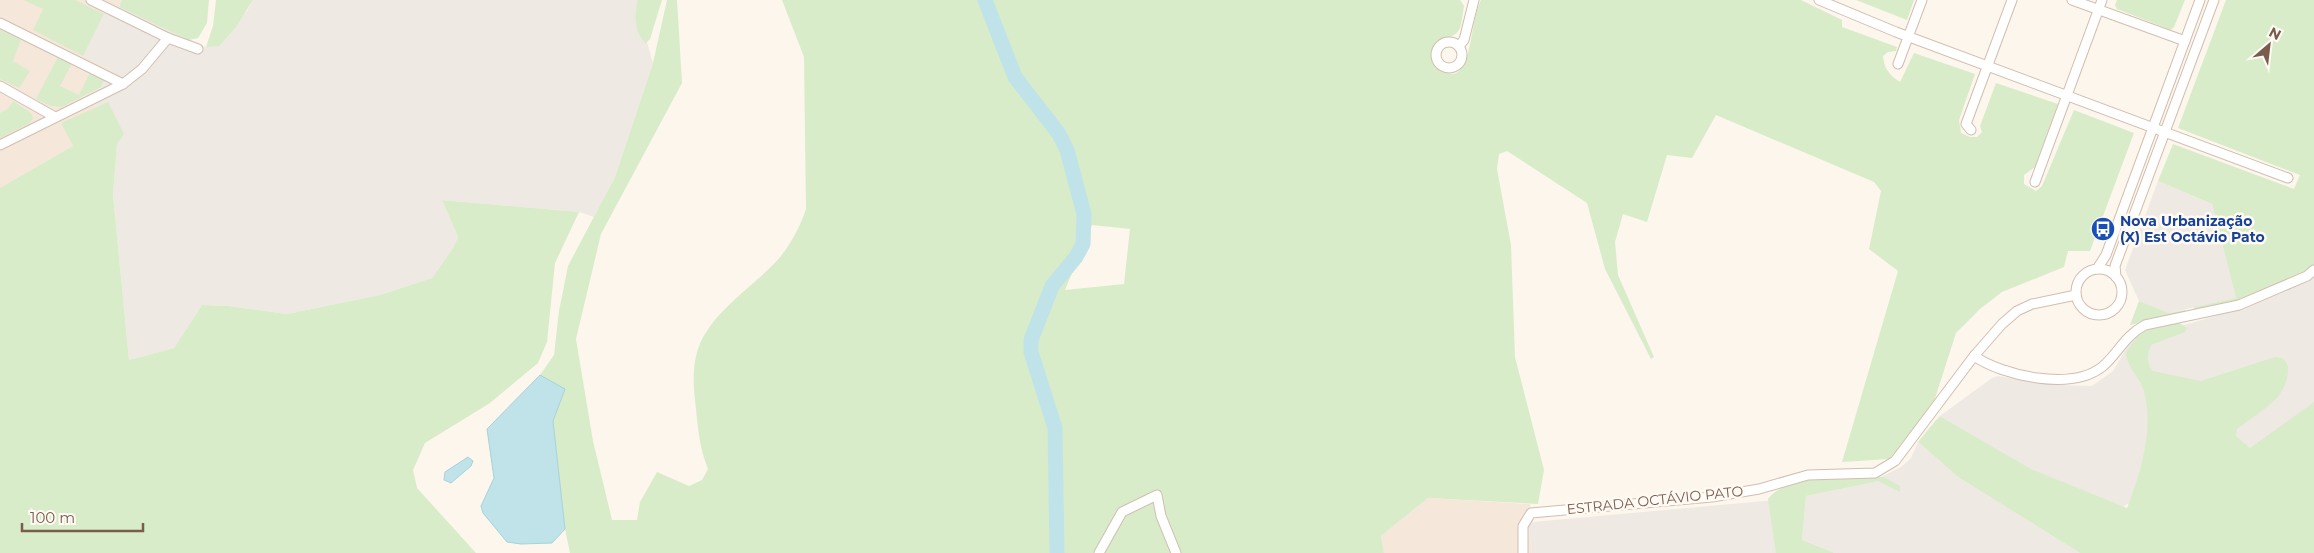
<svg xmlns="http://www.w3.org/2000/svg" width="2314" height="553" font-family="Montserrat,sans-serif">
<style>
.residential{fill:#f5e8da}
.industrial{fill:#efe9e4}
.green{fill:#d8ecc9;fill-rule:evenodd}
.water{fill:#bfe3e8;stroke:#a5d3da}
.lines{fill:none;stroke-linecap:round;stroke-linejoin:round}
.river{stroke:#bfe3e8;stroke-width:15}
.minor-casing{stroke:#d1beb0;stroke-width:11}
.minor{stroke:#fff;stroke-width:9}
.labels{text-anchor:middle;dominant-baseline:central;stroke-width:5;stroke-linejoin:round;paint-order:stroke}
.transit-label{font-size:14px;font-weight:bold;fill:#164399;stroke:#fffaf3;text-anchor:start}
.street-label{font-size:14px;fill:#7a5c4d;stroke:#fffaf3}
</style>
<rect width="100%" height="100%" fill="#fdf6ec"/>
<!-- residential -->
<g class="residential">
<path d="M0 0H122L119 7 104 14 84 56 109 69 101 87 96 133 0 188Z"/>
<path d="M1428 498 1530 504 1533 522 1528 526 1532 553H1384L1381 536Z"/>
</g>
<!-- industrial -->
<g class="industrial">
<path d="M253 0H655L647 42 653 63 615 177 594 217 579 212 442 200 458 237 453 248 432 278 380 295 287 314 229 306 202 305 174 348 129 360 113 195 117 144 0 188 96 133 95 90 101 87 109 69 83 56 104 14 119 7 206 47 247 11Z"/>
<path d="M2158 181 2212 204 2236 298 2169 313 2139 301 2125 270Z"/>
<path d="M2314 276V408L2250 453 2162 431 2134 500 2119 509 2031 472 1937 418 1992 378 1998 376 2058 385 2092 386 2113 371 2130 342 2148 332 2192 323 2259 302Z"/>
<path d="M1918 442 1958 477 2080 553H1835L1802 540 1806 496 1875 480 1901 467 1911 458Z"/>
<path d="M1775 500 1779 553H1532L1528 526 1533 522Z"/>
</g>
<!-- green -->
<g class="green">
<path d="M23 0H75L104 14 83 56 33 30 43 9Z"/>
<path d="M122 0H209L207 23 198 38 189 40 119 7Z"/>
<path d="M216 0H253L236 27 219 46 206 47 213 26Z"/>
<path d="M638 0H662L650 39 646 43C634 34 634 13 638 0Z"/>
<path d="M667 0H677L682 83 601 234 576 339 593 441 612 520H637L640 502 657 472 689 486 702 480 708 469C700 449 698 430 696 409 694 392 692 374 696 356 706 313 754 288 781 256 791 243 801 225 806 209L804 57 782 0H1460L1464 6C1460 31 1463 34 1438 41L1433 48 1431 59 1441 72C1447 73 1454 76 1459 71 1473 56 1471 19 1481 0H1801L1842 20V27L1897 47 1896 51 1888 52 1883 56C1884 68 1889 75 1900 82L1914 53 1975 74 1959 120 1961 133 1970 137H1977L1982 132 1980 126 1996 83 2058 104 2035 167 2024 175V184L2036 191 2042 186 2074 110 2134 133 2090 251H2068L2064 267 2002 292 1980 309 1956 333 1931 411 1889 459 1842 462 1898 271 1869 249 1881 191 1874 182 1716 115 1692 158 1667 155 1647 222 1623 214 1615 242 1618 275 1654 357 1651 359 1605 269 1587 203 1507 151 1499 154 1497 169 1511 245 1515 357 1544 470 1538 504 1428 498 1381 536 1384 553H570L565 529 553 421 565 389 540 375 554 355 559 311 568 266 615 177 653 63ZM1092 225 1130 229 1124 284 1065 290Z"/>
<path d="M1856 0H1914L1907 20Z"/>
<path d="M2117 0H2185L2174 27 2171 30 2117 9 2115 5Z"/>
<path d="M2226 0H2314V265L2310 271 2244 300 2194 310V307L2236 298 2212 204 2158 181 2173 144 2294 189 2300 175 2178 128Z"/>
<path d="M0 30 21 40 13 61 30 71 19 88 0 79Z"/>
<path d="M59 55 72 63 60 86 79 95 90 72 104 80 101 87 62 107 51 106 36 99Z"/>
<path d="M13 101 31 113 33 118 30 123 0 138V113L8 109Z"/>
<path d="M108 102 124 134 117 144 113 195 129 360 174 348 202 305 229 306 287 314 380 295 432 278 453 248 458 237 442 200 579 212 555 263 547 342 538 363 490 403 425 443 413 470 417 488 476 553H0V188L73 146 61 123Z"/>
<path d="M2139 301 2169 313 2185 310 2186 313 2130 325Z"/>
<path d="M2178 322 2187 328 2185 332 2151 345C2147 356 2146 362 2153 371L2201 381 2275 357C2298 357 2286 390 2275 400 2263 411 2249 420 2237 429L2236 436 2250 448 2314 402V553H2080L1958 477 1918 442 1936 420 1941 417 2031 469 2127 508C2141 472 2154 430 2144 391 2140 377 2127 368 2126 353 2140 328 2152 327 2178 322Z"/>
<path d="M1884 477 1900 486V492L1878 481 1806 496 1802 540 1835 553H1776L1768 499C1788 472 1853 478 1884 477Z"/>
</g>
<!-- water -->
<g class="water">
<path d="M540 375 565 389 553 421 565 529 552 543 521 544 507 542 483 513 481 506 494 478 487 429Z"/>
<path d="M468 457 473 461 471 466 451 483 444 480 445 472Z"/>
</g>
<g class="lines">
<!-- river -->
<path class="river" d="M985 0 1015 77 1059 134 1067 150 1084 214 1083 244 1076 257 1052 286 1031 340V352L1055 428 1057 553"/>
<!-- minor casing -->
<g class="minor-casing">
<g id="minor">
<path d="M91 0 168 38 198 49"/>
<path d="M1819 0 1896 32 2288 178"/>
<path d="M2072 0 2185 41"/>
<path d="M0 23 123 84"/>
<circle cx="1449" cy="55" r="13"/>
<path d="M1459 46 1464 40 1474 0"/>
<path d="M1898 64 1922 0"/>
<path d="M0 86 55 117"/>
<path d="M1971 130 1966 124 2012 0"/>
<path d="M0 145 123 84 142 69 168 38"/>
<path d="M2035 182 2102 0"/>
<path d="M2097 269 2106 255 2200 0"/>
<circle cx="2099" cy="292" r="23"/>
<path d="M2116 277 2115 266 2214 0"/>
<path d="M1974 356C2003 376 2071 391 2102 367 2118 354 2124 336 2145 325L2239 305 2307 276 2314 270"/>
<path d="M1099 553 1122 512 1157 495 1161 516 1176 553"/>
<path d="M1523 553V526L1531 513 1712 497 1759 489 1808 475 1875 473 1895 461 1974 356 2002 324 2017 311 2032 304 2076 295"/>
</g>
</g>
<!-- minor -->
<use href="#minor" class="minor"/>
</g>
<!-- icons -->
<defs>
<g id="bus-disc" transform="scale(1.25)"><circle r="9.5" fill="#1a4fb4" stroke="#fffaf3"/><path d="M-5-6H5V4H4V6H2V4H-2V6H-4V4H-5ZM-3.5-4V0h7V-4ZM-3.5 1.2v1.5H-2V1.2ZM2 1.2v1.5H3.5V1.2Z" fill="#fff"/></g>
</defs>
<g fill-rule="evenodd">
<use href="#bus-disc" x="2103" y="229"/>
</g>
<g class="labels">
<!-- transit labels -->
<g class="transit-label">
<text x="2120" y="221">Nova Urbanização<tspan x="2120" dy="16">(X) Est Octávio Pato</tspan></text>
</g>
<!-- street labels -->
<g class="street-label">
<text transform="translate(1655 500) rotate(-6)">ESTRADA OCTÁVIO PATO</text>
</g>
</g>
<!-- north arrow -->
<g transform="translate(2269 45) rotate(28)" stroke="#fffaf3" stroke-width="4" paint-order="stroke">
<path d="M0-4L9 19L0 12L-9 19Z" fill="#7a5c4d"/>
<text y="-8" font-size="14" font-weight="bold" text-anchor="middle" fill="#7a5c4d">N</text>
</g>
<!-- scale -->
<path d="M22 523v8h121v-8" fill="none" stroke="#7a5c4d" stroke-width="2.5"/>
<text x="30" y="523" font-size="15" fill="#7a5c4d" stroke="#fffaf3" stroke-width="4" paint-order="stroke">100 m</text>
</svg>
